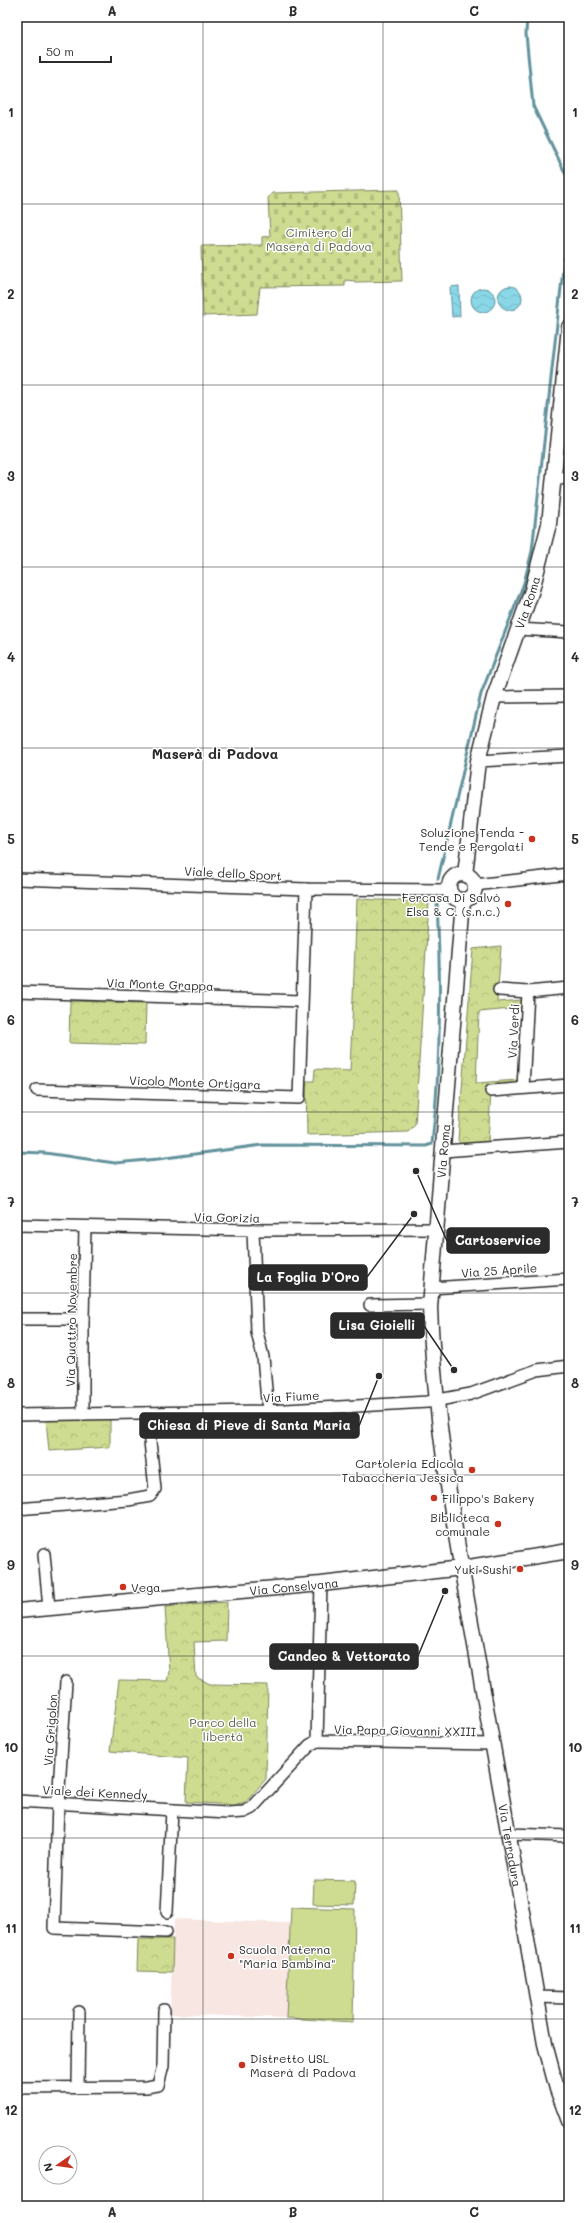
<svg xmlns="http://www.w3.org/2000/svg" width="586" height="2223" font-family="Mali,sans-serif">
<style>
.built{fill:#f7e6e2}
.green{fill:#cddc90;stroke:#7c845e}
.cemetery{fill:url(#cemetery-stones);stroke:#7c845e}
.park{fill:url(#park-crowns);stroke:#7c845e}
.water{fill:url(#water-waves);stroke:#63929c}
.lines{fill:none;stroke-linecap:round;stroke-linejoin:round}
.stream{stroke:#63929c;stroke-width:3}
.minor-casing{stroke:#2b2b2b;stroke-width:14}
.major-casing{stroke:#2b2b2b;stroke-width:17}
.minor{stroke:#fff;stroke-width:11}
.major{stroke:#fff;stroke-width:14}
.grid{fill:none;stroke:#2b2b2b;stroke-width:1;stroke-opacity:0.55}
.poi-dot{fill:#c8321e;stroke:#fff;stroke-width:1.5}
.labels{text-anchor:middle;dominant-baseline:central;stroke-width:3;stroke-linejoin:round;paint-order:stroke}
.park-label{font-size:12px;fill:#5c6049;stroke:#fff}
.street-label{font-size:12px;fill:#2b2b2b;stroke:#fff}
.poi-label{font-size:12px;fill:#2b2b2b;stroke:#fff;text-anchor:end}
.quarter-label{font-size:14px;font-weight:bold;fill:#2b2b2b;stroke:#fff}
.leader{fill:none;stroke:#2b2b2b;stroke-width:1.5}
.callout-dot{fill:#2b2b2b;stroke:#fff;stroke-width:1.5}
.callout{fill:#2b2b2b;stroke:#2b2b2b;stroke-width:1.5}
.callout-label{font-size:13px;text-anchor:middle;font-weight:bold;fill:#fff}
.neatline{fill:none;stroke:#2b2b2b;stroke-width:1.5}
.grid-label{font-size:13px;text-anchor:middle;font-weight:bold;fill:#2b2b2b}
</style>
<defs>
<pattern id="cemetery-stones" width="16" height="16" patternUnits="userSpaceOnUse"><rect width="16" height="16" fill="#cddc90"/><path d="M2 7V4a2 2 0 0 1 4 0v3zM10 15v-3a2 2 0 0 1 4 0v3z" fill="#b0bd7c"/></pattern>
<pattern id="park-crowns" width="20" height="18" patternUnits="userSpaceOnUse"><rect width="20" height="18" fill="#cddc90"/><path d="M2 6a3 3 0 1 1 6 0M12 15a3 3 0 1 1 6 0" fill="none" stroke="#b0bd7c"/></pattern>
<pattern id="water-waves" width="16" height="10" patternUnits="userSpaceOnUse"><rect width="16" height="10" fill="#89d7e7"/><path d="M0 5q4-4 8 0t8 0" fill="none" stroke="#76b9c6"/></pattern>
</defs>
<rect width="100%" height="100%" fill="#fff"/>
<filter id="ink" filterUnits="userSpaceOnUse"><feTurbulence type="fractalNoise" baseFrequency=".025" numOctaves="2"/><feDisplacementMap in="SourceGraphic" scale="8" xChannelSelector="R" yChannelSelector="G"/><feConvolveMatrix kernelMatrix="1 2 1 2 8 2 1 2 1" color-interpolation-filters="sRGB"/></filter>
<g filter="url(#ink)">
<!-- built -->
<path class="built" d="M174 1919 290 1923 286 2018 170 2014Z"/>
<!-- green -->
<g class="green">
<path d="M314 1880 355 1881 354 1905 313 1904Z"/>
<path d="M291 1907 355 1909 353 2022 286 2018Z"/>
</g>
<!-- cemetery -->
<path class="cemetery" d="M399 190 402 281 355 282V281L345 280V286L260 287 257 314 203 316 201 246 262 245V237L270 236 268 198 272 193Z"/>
<!-- park -->
<g class="park">
<path d="M357 899 429 902 415 1125 408 1132 307 1135 306 1081H314L315 1069 350 1071Z"/>
<path d="M501 946 497 1002 523 1000 522 1008 479 1012 476 1083 518 1080V1086L491 1091 488 1142 461 1144 458 1140 473 949Z"/>
<path d="M70 1001 146 1003 145 1045 69 1043Z"/>
<path d="M110 1419V1447L49 1451 46 1420Z"/>
<path d="M227 1602 226 1641 194 1642 196 1677 210 1684 268 1685 266 1779 244 1804 235 1805 186 1802 188 1758 110 1751 119 1680 167 1681 169 1672 165 1607Z"/>
<path d="M138 1939H173L172 1972 137 1971Z"/>
</g>
<!-- water -->
<g class="water">
<circle cx="510" cy="298" r="12"/>
<path d="M459 286 460 316 452 317 450 287Z"/>
<circle cx="483" cy="300" r="12"/>
</g>
<g class="lines">
<!-- stream -->
<g class="stream">
<path d="M527 17 526 34 533 106 569 181"/>
<path d="M568 462 569 453"/>
<path d="M438 879 481 694 524 583 532 551 567 233 569 199"/>
<path d="M17 1152 45 1153 115 1163 158 1159 262 1145 426 1146 432 1144C441 1065 441 983 437 903"/>
</g>
<!-- minor casing -->
<g class="minor-casing">
<g id="minor">
<path d="M555 476 569 480"/>
<path d="M518 629 569 632"/>
<path d="M494 697 566 696"/>
<path d="M478 761 569 756"/>
<path d="M17 879 306 889 449 890"/>
<path d="M475 885 569 874"/>
<path d="M499 990 528 992"/>
<path d="M17 992 301 1001"/>
<path d="M523 1088 528 992 569 988"/>
<path d="M37 1090 299 1098 306 889"/>
<path d="M491 1091 569 1085"/>
<path d="M443 1151 569 1142"/>
<path d="M17 1225 253 1230 436 1229"/>
<path d="M253 1230 257 1332 263 1357 268 1411"/>
<path d="M431 1288 569 1279"/>
<path d="M370 1305 430 1304"/>
<path d="M17 1319H83"/>
<path d="M83 1414V1319L85 1227"/>
<path d="M17 1415 268 1411 428 1402 471 1394 537 1370 569 1366"/>
<path d="M17 1509 128 1500 150 1496 155 1489 147 1413"/>
<path d="M44 1554 49 1608"/>
<path d="M66 1682 58 1803 54 1928 166 1932"/>
<path d="M317 1741 493 1744"/>
<path d="M317 1741 321 1584"/>
<path d="M17 1801 227 1813 244 1812 252 1808 310 1745 317 1741"/>
<path d="M509 1834 569 1836"/>
<path d="M167 1912 172 1810"/>
<path d="M537 1997 569 1998"/>
<path d="M78 2087 79 2012"/>
<path d="M17 2088 146 2087 158 2085 163 2066 164 2010"/>
</g>
</g>
<!-- major casing -->
<g class="major-casing">
<g id="major">
<circle cx="462" cy="887" r="13"/>
<path id="s1" d="M465 875 478 761 494 697 532 590 549 524 569 327"/>
<path id="s2" d="M463 901 430 1307C434 1417 454 1526 473 1634 497 1771 522 1907 545 2044L557 2089 569 2121"/>
<path id="s3" d="M17 1611 321 1584 462 1568 569 1551"/>
</g>
</g>
<!-- minor -->
<use href="#minor" class="minor"/>
<!-- major -->
<use href="#major" class="major"/>
</g>
</g>
<!-- grid -->
<path class="grid" d="M203 17V2206M383 17V2206M17 204H569M17 385H569M17 567H569M17 748H569M17 930H569M17 1112H569M17 1293H569M17 1475H569M17 1656H569M17 1838H569M17 2019H569"/>
<!-- markers -->
<g class="poi-dot">
<circle cx="532" cy="839" r="4"/>
<circle cx="508" cy="904" r="4"/>
<circle cx="472" cy="1470" r="4"/>
<circle cx="434" cy="1498" r="4"/>
<circle cx="498" cy="1524" r="4"/>
<circle cx="520" cy="1569" r="4"/>
<circle cx="123" cy="1587" r="4"/>
<circle cx="231" cy="1956" r="4"/>
<circle cx="242" cy="2065" r="4"/>
</g>
<g class="labels">
<!-- park labels -->
<g class="park-label">
<text x="319" y="232">Cimitero di<tspan x="319" dy="14">Maserà di Padova</tspan></text>
<text x="223" y="1722">Parco della<tspan x="223" dy="14">libertà</tspan></text>
</g>
<!-- street labels -->
<g class="street-label">
<text stroke="none"><textPath href="#s1" startOffset="281">Via Roma</textPath></text>
<text transform="translate(233 873) rotate(3)">Viale dello Sport</text>
<text transform="translate(160 984) rotate(2)">Via Monte Grappa</text>
<text transform="translate(513 1031) rotate(-87)">Via Verdi</text>
<text transform="translate(195 1082) rotate(2)">Vicolo Monte Ortigara</text>
<text transform="translate(443 1151) rotate(-85)">Via Roma</text>
<text transform="translate(227 1217) rotate(1)">Via Gorizia</text>
<text transform="translate(499 1270) rotate(-4)">Via 25 Aprile</text>
<text transform="translate(71 1320) rotate(-89)">Via Quattro Novembre</text>
<text transform="translate(291 1396) rotate(-3)">Via Fiume</text>
<text stroke="none"><textPath href="#s3" startOffset="278">Via Conselvana</textPath></text>
<text transform="translate(50 1730) rotate(-86)">Via Grigolon</text>
<text transform="translate(405 1730) rotate(1)">Via Papa Giovanni XXIII</text>
<text transform="translate(95 1792) rotate(3)">Viale dei Kennedy</text>
<text stroke="none"><textPath href="#s2" startOffset="952">Via Terradura</textPath></text>
</g>
<!-- poi labels -->
<g class="poi-label">
<text x="524" y="832">Soluzione Tenda -<tspan x="524" dy="14">Tende e Pergolati</tspan></text>
<text x="500" y="897">Fercasa Di Salvò<tspan x="500" dy="14">Elsa &amp; C. (s.n.c.)</tspan></text>
<text x="464" y="1463">Cartoleria Edicola<tspan x="464" dy="14">Tabaccheria Jessica</tspan></text>
<text x="442" y="1498" text-anchor="start">Filippo's Bakery</text>
<text x="490" y="1517">Biblioteca<tspan x="490" dy="14">comunale</tspan></text>
<text x="512" y="1569">Yuki Sushi</text>
<text x="131" y="1587" text-anchor="start">Vega</text>
<text x="239" y="1949" text-anchor="start">Scuola Materna<tspan x="239" dy="14">"Maria Bambina"</tspan></text>
<text x="250" y="2058" text-anchor="start">Distretto USL<tspan x="250" dy="14">Maserà di Padova</tspan></text>
</g>
<!-- quarter labels -->
<g class="quarter-label">
<text x="215" y="753">Maserà di Padova</text>
</g>
</g>
<!-- callouts -->
<path class="leader" d="M416 1171L447 1241M414 1214L367 1277M454 1370L424 1326M379 1376L359 1426M445 1591L418 1656"/>
<g class="callout-dot">
<circle cx="416" cy="1171" r="4"/>
<circle cx="414" cy="1214" r="4"/>
<circle cx="454" cy="1370" r="4"/>
<circle cx="379" cy="1376" r="4"/>
<circle cx="445" cy="1591" r="4"/>
</g>
<g class="callout">
<rect x="447" y="1228" width="102" height="25" rx="4"/>
<rect x="249" y="1265" width="118" height="25" rx="4"/>
<rect x="331" y="1313" width="93" height="25" rx="4"/>
<rect x="140" y="1413" width="219" height="25" rx="4"/>
<rect x="270" y="1644" width="148" height="25" rx="4"/>
</g>
<g class="callout-label">
<text x="498" y="1245">Cartoservice</text>
<text x="308" y="1282">La Foglia D'Oro</text>
<text x="377" y="1330">Lisa Gioielli</text>
<text x="249" y="1430">Chiesa di Pieve di Santa Maria</text>
<text x="344" y="1661">Candeo &amp; Vettorato</text>
</g>
<!-- margin -->
<rect width="586" height="2223" fill="none" stroke="#fff" stroke-width="44"/>
<!-- north arrow -->
<g transform="translate(58 2165) rotate(257)"><circle r="19" fill="#ffffff" stroke="#aaaaaa"/>
<path d="M0-3L7 15L0 10L-7 15Z" fill="#c8321e"/>
<text y="-6" font-size="11" font-weight="bold" text-anchor="middle" fill="#2b2b2b">N</text>
</g>
<!-- scale -->
<path d="M40 56v6h71v-6" fill="none" stroke="#2b2b2b" stroke-width="2"/>
<text x="46" y="56" font-size="12" fill="#2b2b2b" stroke="#ffffff" stroke-width="3" paint-order="stroke">50 m</text>
<rect x="22" y="22" width="542" height="2179" class="neatline"/>
<g class="grid-label">
<text x="112" y="16">A</text>
<text x="293" y="16">B</text>
<text x="474" y="16">C</text>
<text x="11" y="117">1</text>
<text x="575" y="117">1</text>
<text x="11" y="299">2</text>
<text x="575" y="299">2</text>
<text x="11" y="481">3</text>
<text x="575" y="481">3</text>
<text x="11" y="662">4</text>
<text x="575" y="662">4</text>
<text x="11" y="844">5</text>
<text x="575" y="844">5</text>
<text x="11" y="1025">6</text>
<text x="575" y="1025">6</text>
<text x="11" y="1207">7</text>
<text x="575" y="1207">7</text>
<text x="11" y="1388">8</text>
<text x="575" y="1388">8</text>
<text x="11" y="1570">9</text>
<text x="575" y="1570">9</text>
<text x="11" y="1752">10</text>
<text x="575" y="1752">10</text>
<text x="11" y="1933">11</text>
<text x="575" y="1933">11</text>
<text x="11" y="2115">12</text>
<text x="575" y="2115">12</text>
<text x="112" y="2217">A</text>
<text x="293" y="2217">B</text>
<text x="474" y="2217">C</text>
</g>
</svg>
